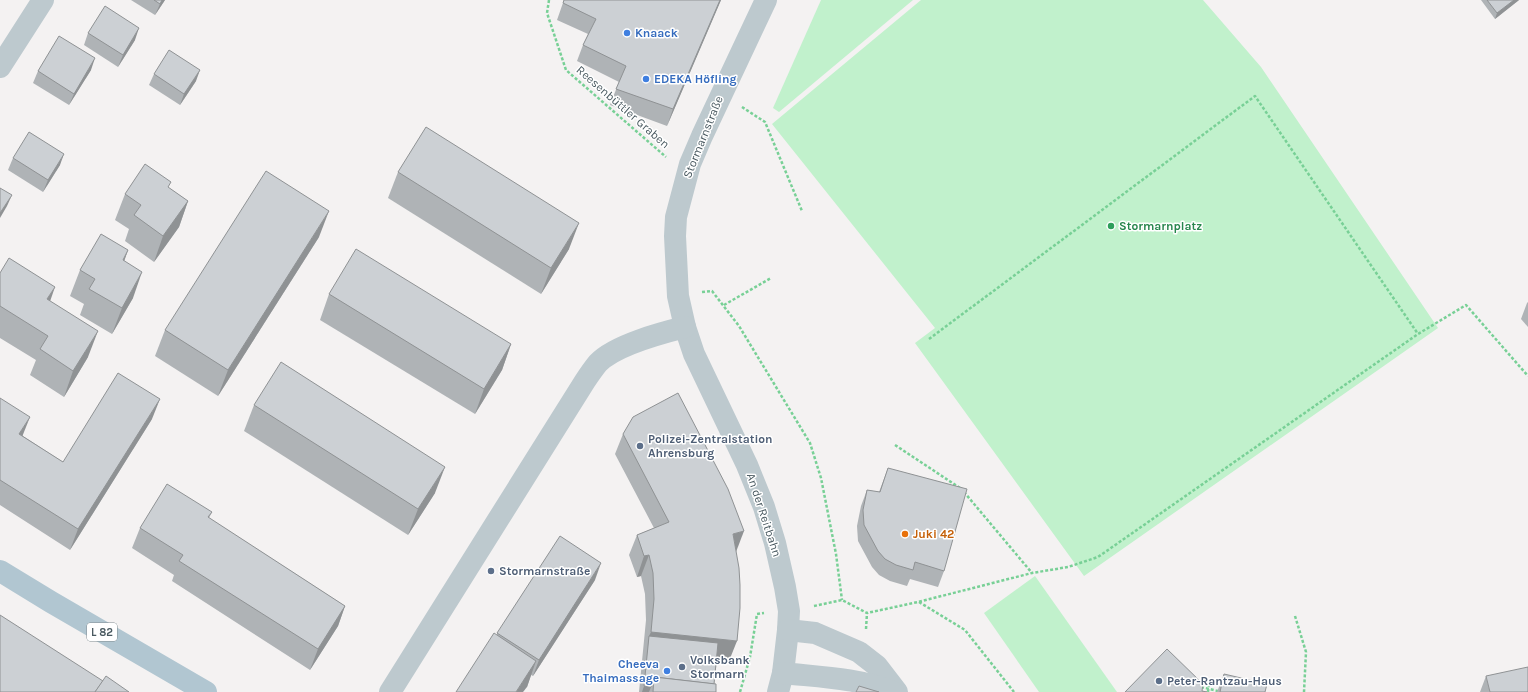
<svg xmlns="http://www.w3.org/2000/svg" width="1528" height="692" font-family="Karla,sans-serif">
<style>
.green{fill:#c1f1cc}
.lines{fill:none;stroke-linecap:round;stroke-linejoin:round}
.path{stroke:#78d096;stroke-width:2.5;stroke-dasharray:3 2;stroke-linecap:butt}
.minor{stroke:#bdc9ce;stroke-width:22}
.major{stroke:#b1c6d1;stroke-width:22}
.wall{fill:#afb3b6}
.shaded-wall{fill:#8f9294}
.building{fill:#ccd0d4;stroke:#8f9294}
.shop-dot{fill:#3f7fe0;stroke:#fff;stroke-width:1.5}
.leisure-dot{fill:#2e9e5b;stroke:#fff;stroke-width:1.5}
.service-dot{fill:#5c6f8a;stroke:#fff;stroke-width:1.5}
.food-dot{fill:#e8710a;stroke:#fff;stroke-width:1.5}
.labels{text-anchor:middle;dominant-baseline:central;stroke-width:3;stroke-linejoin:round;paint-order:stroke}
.shield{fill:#fff;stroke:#808b90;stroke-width:1}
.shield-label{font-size:11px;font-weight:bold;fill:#495960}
.shop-label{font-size:12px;font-weight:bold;fill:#366cbe;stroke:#fff;text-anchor:start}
.street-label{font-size:12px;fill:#495960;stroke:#fff}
.leisure-label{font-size:12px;font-weight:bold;fill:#27864d;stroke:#fff;text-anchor:start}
.service-label{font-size:12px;font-weight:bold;fill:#4e5e75;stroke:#fff;text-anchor:start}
.food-label{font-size:12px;font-weight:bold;fill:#c56008;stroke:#fff;text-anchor:start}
</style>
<rect width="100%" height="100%" fill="#f4f2f2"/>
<!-- green -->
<g class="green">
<path d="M821 0H913L779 112 773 108Z"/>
<path d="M921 0H1203L1261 67 1438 328 1084 576 915 343 935 328 772 124Z"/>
<path d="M1035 576 1117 692H1039L984 613Z"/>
</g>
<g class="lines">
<!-- path -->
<g class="path">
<path d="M549 0 547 13 566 70 666 157"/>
<path d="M742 107 765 122 802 211"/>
<path d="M702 292 712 291 739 326 810 443 821 478 836 554 842 600"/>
<path d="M724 305 771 278"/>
<path d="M929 339 1255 96 1418 334"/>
<path d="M895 445 960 488"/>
<path d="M964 492 1032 573"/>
<path d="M919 602 965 630 1014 692"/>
<path d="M814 606 842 600 867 613 918 602 1032 573 1068 567 1098 557 1418 334 1466 305 1528 376"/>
<path d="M1295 616 1306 652 1304 692"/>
<path d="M866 629 867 613"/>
<path d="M1201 687 1222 692"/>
<path d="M740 692 750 657 757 614 764 613"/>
<path d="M1208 692 1209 683"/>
</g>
<!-- minor -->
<g class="minor">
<path d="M766 0 702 136 690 164 676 217 675 236 678 296 685 327 694 354 747 465 764 507 775 543 785 587 789 611 788 630 783 673 778 692"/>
<path d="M0 67 43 0"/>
<path d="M788 630 815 633 859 652 877 666 897 692"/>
<path d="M783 673C819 677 858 678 893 692"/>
<path d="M390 692 585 381C589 375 593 369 598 363 615 345 661 333 685 327"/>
</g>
<!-- major -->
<path class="major" d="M0 571 51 602 206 692"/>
</g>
<!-- wall -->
<g class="wall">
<path d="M131 0H165L155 15Z"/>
<path d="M564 0H721L667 126 610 105 619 82 577 61 583 45 588 34 557 20Z"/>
<path d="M1481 0H1519L1495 19Z"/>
<path d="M88 33 135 40 118 67 84 45Z"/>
<path d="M91 70 69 105 33 83 38 71Z"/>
<path d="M154 74 196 81 180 105 149 85Z"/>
<path d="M13 158 60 165 43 192 8 170Z"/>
<path d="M398 172 569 249 541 294 388 198Z"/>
<path d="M169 188 188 201 179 227 154 262 125 241 129 229 115 220 125 194Z"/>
<path d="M319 237 218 396 155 356 165 330Z"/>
<path d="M128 250 124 261 133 298 112 334 80 315 84 304 70 296 80 270Z"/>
<path d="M0 273 50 301 88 357 64 397 30 375 36 360 0 338Z"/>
<path d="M329 294 511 344 502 370 475 414 320 320Z"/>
<path d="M1528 302V327L1521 319 1527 303Z"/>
<path d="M0 398 23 436 63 462 152 419 70 550 0 505Z"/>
<path d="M254 405 435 493 408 535 244 431Z"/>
<path d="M623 434 736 552 729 661 717 660 714 684 716 692H639L646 620 645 594 641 576 637 577 629 555 637 535 654 528 615 454Z"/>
<path d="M888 468 944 571 938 587 910 579 907 586 890 581 879 575 872 567 858 541 857 526 861 506 867 490 879 492Z"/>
<path d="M212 512 209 518 345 606 338 626 310 670 172 581 174 575 132 548 140 528Z"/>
<path d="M595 580 533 676 531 675 527 687 497 635V633Z"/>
<path d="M1224 674 1265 692H1217Z"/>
<path d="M1486 676 1490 692H1480Z"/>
</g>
<!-- shaded-wall -->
<g class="shaded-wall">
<path d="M162 0H165L155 15 160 4Z"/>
<path d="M720 0H721L667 126 673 109Z"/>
<path d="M1514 0H1519L1495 19 1497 13Z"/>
<path d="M139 28 135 40 118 67 123 55Z"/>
<path d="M95 58 91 70 69 105 74 94Z"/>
<path d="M200 70 196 81 180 105 184 94Z"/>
<path d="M64 154 60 165 43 192 48 180Z"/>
<path d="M12 195 7 206 0 218V213Z"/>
<path d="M188 201 179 227 154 262 163 236Z"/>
<path d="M329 211 319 237 218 396 228 370Z"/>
<path d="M579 223 569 249 541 294 551 268Z"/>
<path d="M128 250 119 276 123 260Z"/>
<path d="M142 272 133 298 112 334 122 308Z"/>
<path d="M55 287 46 313 47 299Z"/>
<path d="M98 331 88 357 64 397 73 371Z"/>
<path d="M511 344 502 370 475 414 484 389Z"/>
<path d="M160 399 152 419 70 550 78 529Z"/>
<path d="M30 417 22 437 19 434Z"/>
<path d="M445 467 435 493 408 535 418 509Z"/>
<path d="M744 531 736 552 733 534Z"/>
<path d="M649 555 641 576 637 577 644 556Z"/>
<path d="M601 563 595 580 533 676 539 660Z"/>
<path d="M345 606 338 626 310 670 318 649Z"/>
<path d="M651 632 737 641 729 661 648 652 649 636Z"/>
<path d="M536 661 527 687 523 692H516Z"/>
<path d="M644 686 651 687 649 692H642Z"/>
</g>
<!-- building -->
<g class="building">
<path d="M154 0H162L160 4Z"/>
<path d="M564 0H720L673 109 616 89 626 66 583 45 596 19 563 3Z"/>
<path d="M1487 0H1514L1497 13Z"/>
<path d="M105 6 139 28 123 55 88 33Z"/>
<path d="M59 36 95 58 74 94 38 71Z"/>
<path d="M169 50 200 70 184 94 154 74Z"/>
<path d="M426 127 579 223 551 268 398 172Z"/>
<path d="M29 132 64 154 48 180 13 158Z"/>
<path d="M145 164 171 182 168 187 188 201 163 236 134 215 141 205 125 194Z"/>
<path d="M266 171 329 211 228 370 165 330Z"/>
<path d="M0 188 12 195 0 213Z"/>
<path d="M101 234 128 250 123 260 142 272 122 308 89 289 95 279 80 270Z"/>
<path d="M356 249 511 344 484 389 329 294Z"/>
<path d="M9 258 55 287 47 299 98 331 73 371 40 349 48 336 0 306V273Z"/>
<path d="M281 362 445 467 418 509 254 405Z"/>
<path d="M118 373 160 399 78 529 0 480V398L30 417 19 434 63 462Z"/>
<path d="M678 393 728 489 744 531 733 534 739 568 740 585V608L737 641 651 632 654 599 653 573 649 555 644 556 637 535 669 522 623 434 633 417Z"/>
<path d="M888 468 967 489 944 571 915 562 913 570 896 565 885 559 878 551 864 525 863 510 867 490 880 492Z"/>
<path d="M167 484 212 512 208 517 345 606 318 649 179 561 183 555 140 528Z"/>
<path d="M560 536 601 563 539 660 497 633Z"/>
<path d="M0 615 103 681 95 692H0Z"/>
<path d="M494 633 536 661 516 692H456Z"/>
<path d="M649 636 718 643 714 684 654 677 651 687 644 686Z"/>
<path d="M1167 649 1203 684 1202 691 1207 692H1125Z"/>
<path d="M1528 667V692H1490L1486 676Z"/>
<path d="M1224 674 1267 684 1265 692H1220Z"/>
<path d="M106 676 129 692H95Z"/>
<path d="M654 677 716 684V692H653Z"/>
<path d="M859 686 879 692H856Z"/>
</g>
<!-- markers -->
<g class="shop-dot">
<circle cx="627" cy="33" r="4"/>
<circle cx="646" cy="79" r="4"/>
<circle cx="667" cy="671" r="4"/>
</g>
<circle class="leisure-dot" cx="1111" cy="226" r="4"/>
<g class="service-dot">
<circle cx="640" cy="446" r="4"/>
<circle cx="491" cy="571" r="4"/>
<circle cx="682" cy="667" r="4"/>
<circle cx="1159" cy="681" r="4"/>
</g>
<circle class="food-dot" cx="905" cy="534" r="4"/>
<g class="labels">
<!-- shield labels -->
<rect class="shield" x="87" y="623" width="30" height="18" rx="3"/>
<g class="shield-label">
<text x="102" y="632">L 82</text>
</g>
<!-- shop labels -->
<g class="shop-label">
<text x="635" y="33">Knaack</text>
<text x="654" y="79">EDEKA Höfling</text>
<text x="659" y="664" text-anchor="end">Cheeva<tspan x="659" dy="14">Thaimassage</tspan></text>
</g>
<!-- street labels -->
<g class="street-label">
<text transform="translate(623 107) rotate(41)">Reesenbüttler Graben</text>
<text transform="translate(703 137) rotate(-68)">Stormarnstraße</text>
<text transform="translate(764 515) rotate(72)">An der Reitbahn</text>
</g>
<!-- leisure labels -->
<g class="leisure-label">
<text x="1119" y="226">Stormarnplatz</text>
</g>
<!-- service labels -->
<g class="service-label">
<text x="648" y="439">Polizei-Zentralstation<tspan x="648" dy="14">Ahrensburg</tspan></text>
<text x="499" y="571">Stormarnstraße</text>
<text x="690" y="660">Volksbank<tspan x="690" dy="14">Stormarn</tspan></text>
<text x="1167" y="681">Peter-Rantzau-Haus</text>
</g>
<!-- food labels -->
<g class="food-label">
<text x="913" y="534">Juki 42</text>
</g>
</g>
</svg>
